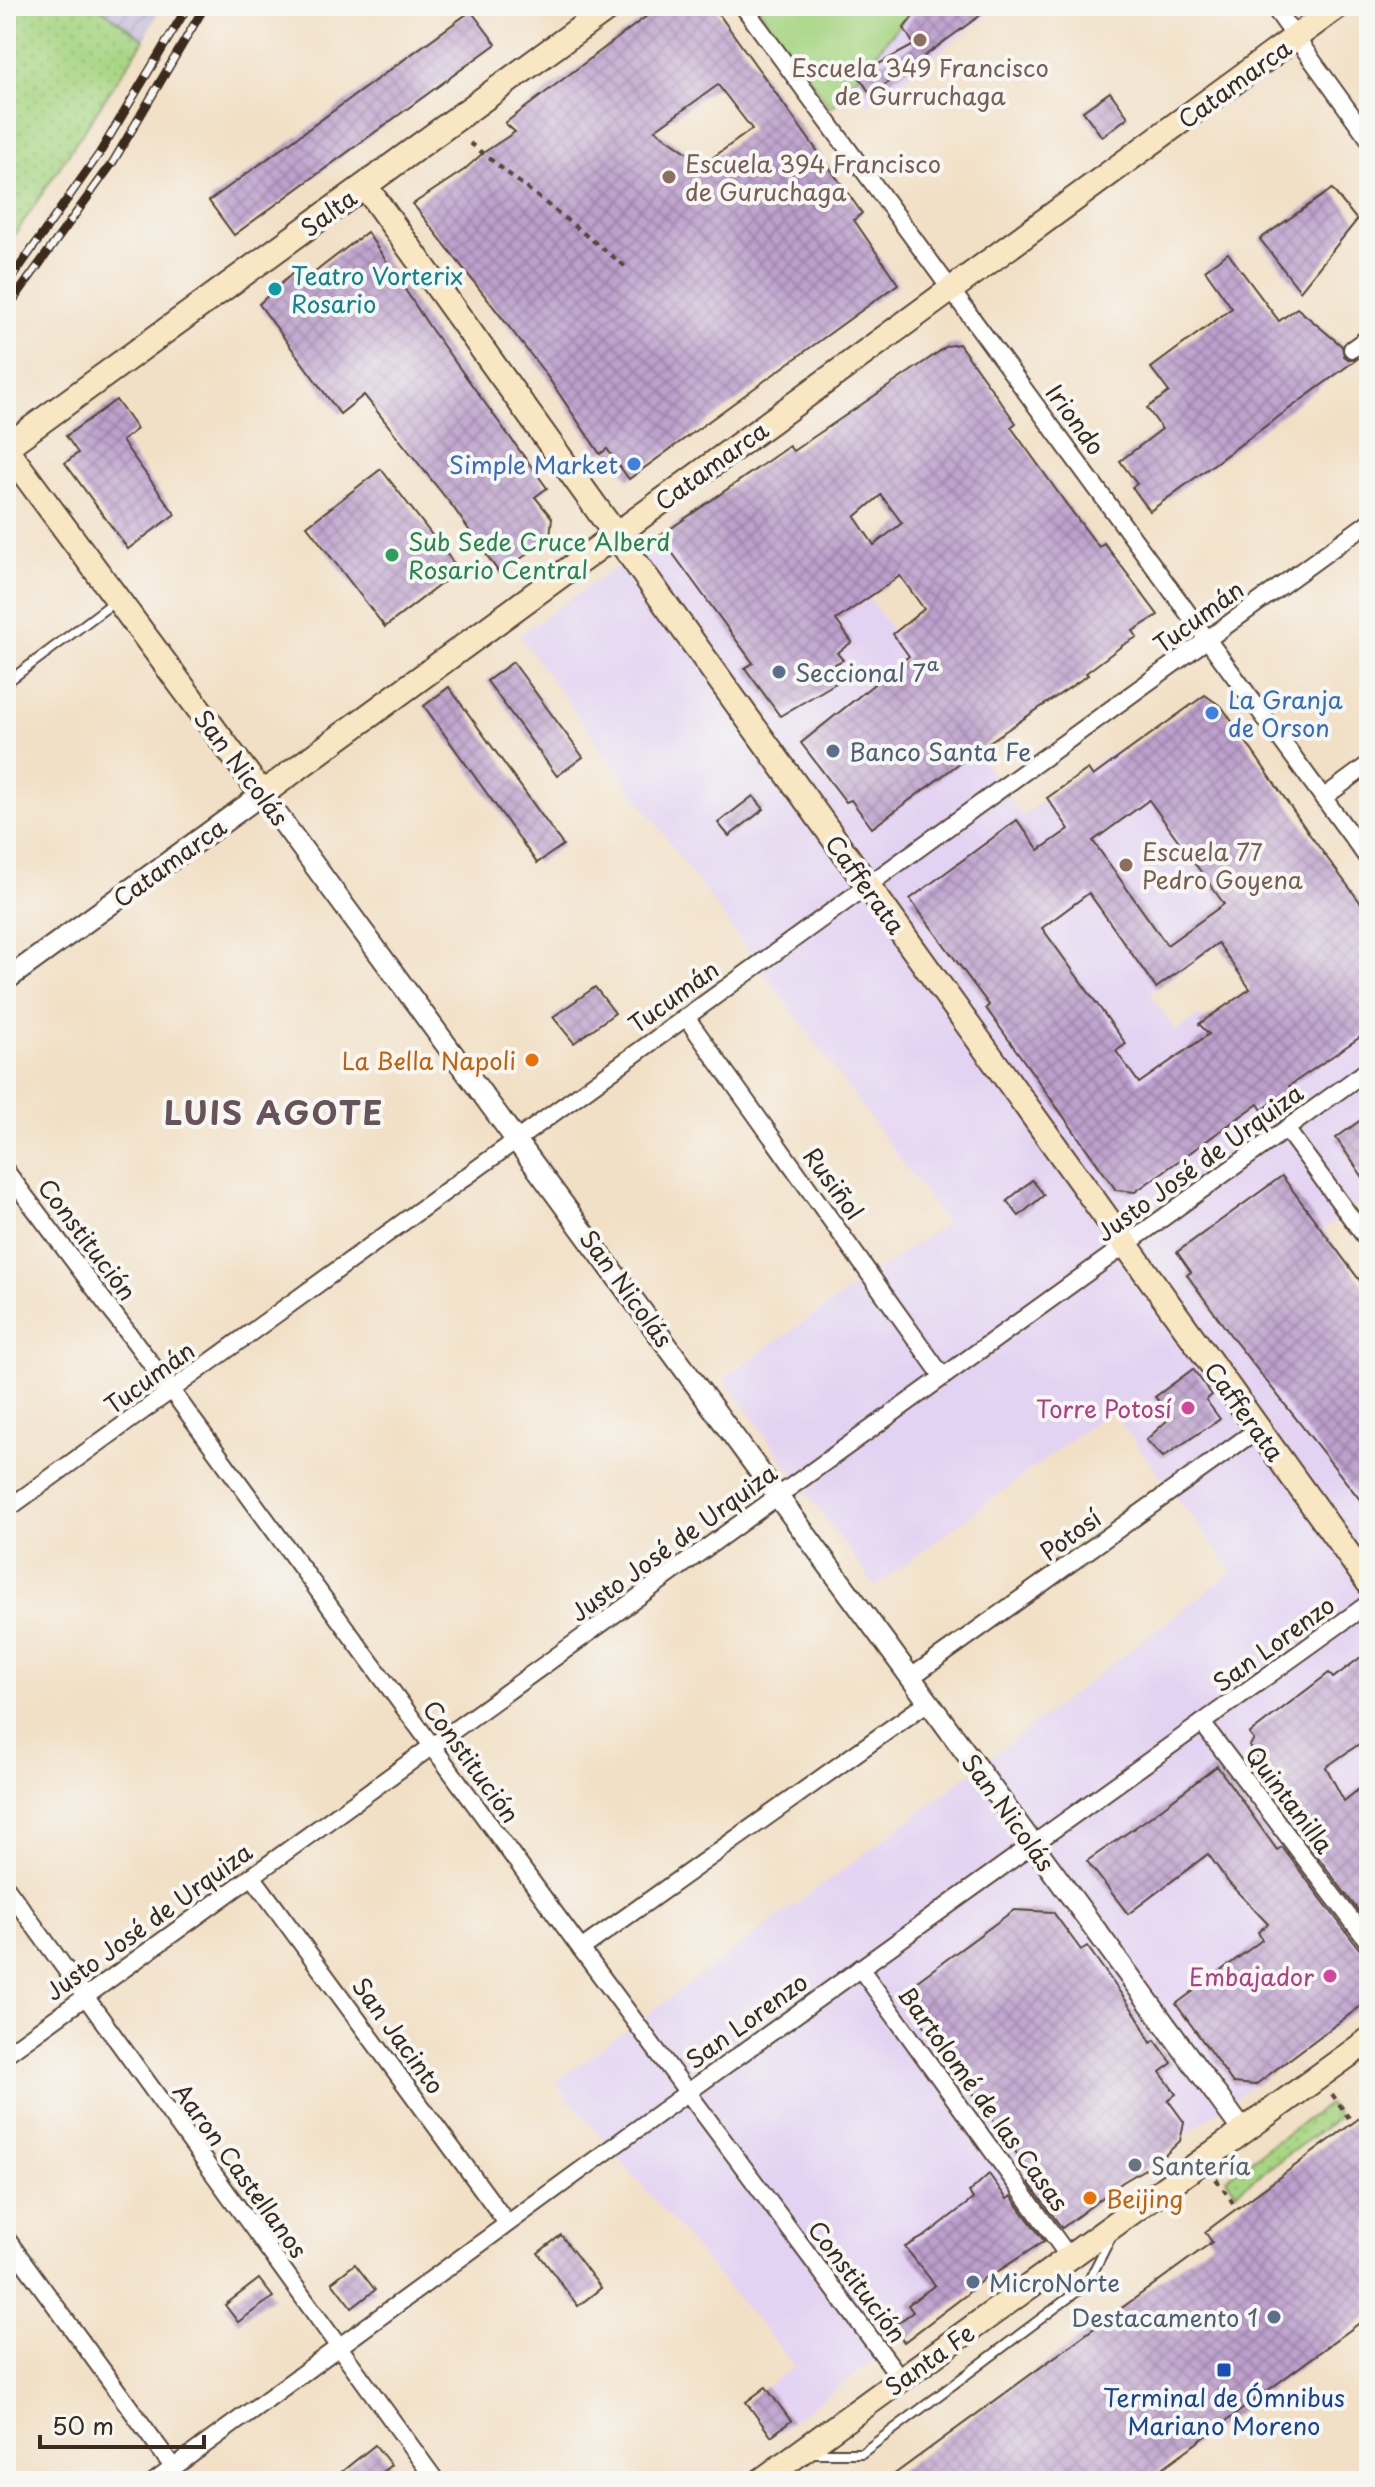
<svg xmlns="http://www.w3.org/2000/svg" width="1375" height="2487" font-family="'Playpen Sans',sans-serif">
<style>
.built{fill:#e3d3f2}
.industrial{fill:url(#industrial-furrows)}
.grass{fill:url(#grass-dots);stroke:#718050;stroke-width:2}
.park{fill:#a7d583;stroke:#718050;stroke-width:2}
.building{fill:url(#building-cross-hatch);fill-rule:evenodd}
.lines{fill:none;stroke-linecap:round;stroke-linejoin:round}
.service-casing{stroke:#564537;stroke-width:12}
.minor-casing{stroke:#564537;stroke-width:20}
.tertiary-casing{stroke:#564537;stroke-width:24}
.secondary-casing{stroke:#564537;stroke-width:28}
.path{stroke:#564537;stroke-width:4;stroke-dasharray:6 6;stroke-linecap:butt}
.service{stroke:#fff;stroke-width:8}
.minor{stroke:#fff;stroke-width:16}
.tertiary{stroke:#fff;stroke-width:20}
.secondary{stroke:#f9e7c3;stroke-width:24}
.rail-casing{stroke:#3b2a1e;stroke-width:9}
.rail{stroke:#f6f6f2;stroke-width:6;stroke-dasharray:18;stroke-linecap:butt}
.education-dot{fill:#8d6e63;stroke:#f6f6f2;stroke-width:3}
.culture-dot{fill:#0f9aa8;stroke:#f6f6f2;stroke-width:3}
.shop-dot{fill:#3f7fe0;stroke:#f6f6f2;stroke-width:3}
.leisure-dot{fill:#2e9e5b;stroke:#f6f6f2;stroke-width:3}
.service-dot{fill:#5c6f8a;stroke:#f6f6f2;stroke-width:3}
.food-dot{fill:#e8710a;stroke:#f6f6f2;stroke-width:3}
.hotel-dot{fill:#d1479c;stroke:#f6f6f2;stroke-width:3}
.worship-dot{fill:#6b7280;stroke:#f6f6f2;stroke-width:3}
.transit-dot{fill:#1a4fb4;stroke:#f6f6f2;stroke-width:3}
.labels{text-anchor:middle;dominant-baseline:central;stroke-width:8;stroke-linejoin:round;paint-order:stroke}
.education-label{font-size:24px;fill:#785e54;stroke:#f6f6f2;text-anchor:start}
.street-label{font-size:24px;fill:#3b2a1e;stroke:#f6f6f2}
.culture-label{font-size:24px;fill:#0d838f;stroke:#f6f6f2;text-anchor:start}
.shop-label{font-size:24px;fill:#366cbe;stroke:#f6f6f2;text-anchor:end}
.leisure-label{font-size:24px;fill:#27864d;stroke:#f6f6f2;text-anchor:start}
.service-label{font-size:24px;fill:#4e5e75;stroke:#f6f6f2;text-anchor:start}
.food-label{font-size:24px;fill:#c56008;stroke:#f6f6f2;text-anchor:end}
.hotel-label{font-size:24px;fill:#b23c85;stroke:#f6f6f2;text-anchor:end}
.worship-label{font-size:24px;fill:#5b616d;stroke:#f6f6f2;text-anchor:start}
.transit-label{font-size:24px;fill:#164399;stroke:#f6f6f2}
.district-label{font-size:32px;font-weight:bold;letter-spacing:2px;fill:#68535b;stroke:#f6f6f2}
</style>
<defs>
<pattern id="industrial-furrows" width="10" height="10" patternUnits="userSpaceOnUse" patternTransform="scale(2)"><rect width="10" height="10" fill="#c6c0da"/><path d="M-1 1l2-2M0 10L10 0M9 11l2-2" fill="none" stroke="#aba5bb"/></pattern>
<pattern id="grass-dots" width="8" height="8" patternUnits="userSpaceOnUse" patternTransform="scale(2)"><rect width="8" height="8" fill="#a7d583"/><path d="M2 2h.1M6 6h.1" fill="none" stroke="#91b771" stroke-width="1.8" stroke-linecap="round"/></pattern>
<pattern id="building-cross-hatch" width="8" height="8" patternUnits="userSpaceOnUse" patternTransform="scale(2)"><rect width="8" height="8" fill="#bda0cd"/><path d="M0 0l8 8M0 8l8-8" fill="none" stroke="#9b83a6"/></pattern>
</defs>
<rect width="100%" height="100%" fill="#f6f6f2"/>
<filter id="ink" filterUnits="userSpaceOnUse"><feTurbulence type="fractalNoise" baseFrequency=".0125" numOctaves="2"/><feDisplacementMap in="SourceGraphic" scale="16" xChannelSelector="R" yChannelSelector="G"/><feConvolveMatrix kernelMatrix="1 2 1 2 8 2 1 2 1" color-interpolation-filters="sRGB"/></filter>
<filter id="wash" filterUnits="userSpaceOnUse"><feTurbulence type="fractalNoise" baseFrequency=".006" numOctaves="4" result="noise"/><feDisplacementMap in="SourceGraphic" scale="32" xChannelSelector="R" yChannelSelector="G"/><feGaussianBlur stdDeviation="1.8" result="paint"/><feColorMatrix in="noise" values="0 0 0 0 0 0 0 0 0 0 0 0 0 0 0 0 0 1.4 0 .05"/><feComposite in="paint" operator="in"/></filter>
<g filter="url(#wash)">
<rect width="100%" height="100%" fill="#f2e0c6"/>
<!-- built -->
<g class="built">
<path d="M915 6H1000L869 105 850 85Z"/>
<path d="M771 458 1022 816 1114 750 1240 927 1149 993 1177 1031 1199 1015 1204 1021 1369 910V1196L1304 1244 1369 1355V2001L771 2436 746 2402 795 2366 555 2083 899 1828 1233 1571 1111 1410 875 1587 724 1378 946 1223 519 635Z"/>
</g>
<!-- industrial -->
<path class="industrial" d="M98 6H161L144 40Z"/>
<!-- grass -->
<g class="grass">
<path d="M6 6H98L144 40 6 248Z"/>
<path d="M1328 2104 1339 2117 1236 2192 1226 2178Z"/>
</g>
<!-- park -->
<path class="park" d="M757 6H915L831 108Z"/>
<g id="blocks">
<!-- building -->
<g class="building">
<path d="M660 6H713L862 213 854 220 898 284 629 479 607 449 600 454 545 373 413 204 464 170 483 153 515 132 505 123ZM718 85 752 129 704 164 655 130Z"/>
<path d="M921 6H993L871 95 858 75 914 45 904 28Z"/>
<path d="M471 11 496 44 234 235 209 201Z"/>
<path d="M1110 92 1128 117 1102 137 1083 111Z"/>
<path d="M1332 189 1357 220 1300 291 1260 239Z"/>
<path d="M367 232 431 329 547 488 535 497 552 518 550 537 500 574 453 507 364 395 340 414 259 304 295 271 302 282Z"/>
<path d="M1228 253 1279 321 1297 308 1342 346 1344 356 1348 359H1357L1150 511 1132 487 1137 484 1120 461 1162 429 1147 408 1169 392 1151 368 1232 308 1205 270Z"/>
<path d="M959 344 1016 423 1011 427 1067 505 1099 547 1104 543 1158 615 1133 631 1137 637 1123 645 1086 673 1088 675 976 751 872 828 851 800 846 802 801 743 909 656 893 634 924 609 900 576 836 620 852 642 837 653 843 660 833 665 841 680 780 716 745 668 753 663 660 536 789 446 793 451 933 356 947 346ZM881 495 902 523 874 545 855 517Z"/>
<path d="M116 400 137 429 122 441 175 514 128 549 65 463 78 453 66 436Z"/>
<path d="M381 469 459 570 385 627 307 526Z"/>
<path d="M513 662 583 757 557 776 487 681Z"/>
<path d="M449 687 563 845 537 863 424 706Z"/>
<path d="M1205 695 1222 707 1310 835 1369 914V1031L1289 1086 1291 1089 1262 1110 1258 1104 1135 1192 1116 1190 986 1008 989 1005 910 899 1017 820 1039 850 1069 829 1047 798 1088 769 1093 776ZM1149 800 1224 904 1167 945 1093 841ZM1089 893 1156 988 1218 943 1250 989 1199 1024 1209 1034 1139 1083 1116 1051 1126 1044 1042 928Z"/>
<path d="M753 796 764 809 729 836 718 823Z"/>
<path d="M595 987 615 1013 574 1043 553 1017Z"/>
<path d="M1369 1114V1186L1336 1138Z"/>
<path d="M1282 1176 1369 1293V1511L1234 1340 1187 1275 1191 1272 1177 1252Z"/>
<path d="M1032 1180 1044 1195 1019 1216 1007 1201Z"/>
<path d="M1193 1369 1212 1395 1206 1400 1220 1419 1163 1457 1146 1440 1172 1416 1155 1397Z"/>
<path d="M1369 1651V1737L1326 1767 1344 1801 1369 1781V1925L1300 1833 1308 1827 1249 1746 1254 1740 1249 1734 1329 1673 1333 1678Z"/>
<path d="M1217 1766 1277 1850 1282 1847 1360 1950 1369 1954V2000L1255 2085 1233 2083 1176 2004 1262 1940 1258 1932 1268 1924 1229 1883 1208 1854 1128 1914 1087 1861 1150 1817Z"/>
<path d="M1014 1910 1053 1912 1081 1950 1087 1946 1137 2016 1151 2043 1155 2040 1172 2063 1160 2072 1176 2094 1168 2100 1184 2122 1180 2141 1160 2160 1123 2182 1062 2228 1029 2183 1035 2179 901 1993Z"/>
<path d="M1369 2111V2316L1145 2481H885L1212 2242 1205 2232Z"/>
<path d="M989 2174 1007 2199 1011 2196 1044 2241 994 2274 992 2271 966 2295 904 2342 892 2327 913 2312 908 2305 935 2285 905 2247 925 2236 973 2199 969 2192Z"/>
<path d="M561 2235 601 2288 578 2306 538 2253Z"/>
<path d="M355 2264 375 2290 352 2308 332 2282Z"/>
<path d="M259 2279 273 2297 238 2322 225 2305Z"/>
<path d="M766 2387 791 2421 771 2436 746 2402Z"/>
<path d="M375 2445 391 2465 371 2481H330Z"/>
</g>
</g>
</g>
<g filter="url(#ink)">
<use href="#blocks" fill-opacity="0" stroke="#564537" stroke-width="2"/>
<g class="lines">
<!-- service casing -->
<g class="service-casing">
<g id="service">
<path d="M6 683 114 602"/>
<path d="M812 2453H862L1087 2284 1112 2235"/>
</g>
</g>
<!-- minor casing -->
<g class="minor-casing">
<g id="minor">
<path d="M743 6 1369 860"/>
<path d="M1273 6 1369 139"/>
<path d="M1352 349 1369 337"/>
<path d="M1323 798 1369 764"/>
<path d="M686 1017 943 1377"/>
<path d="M1286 1129 1369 1242"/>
<path d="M6 1171 171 1390 581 1949 901 2379"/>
<path d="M6 1510 1369 522"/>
<path d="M910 1678 1258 1429"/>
<path d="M1202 1723 1369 1943"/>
<path d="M252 1876 507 2223"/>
<path d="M6 1887 436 2481"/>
<path d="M581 1949 928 1702"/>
<path d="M860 1968 1069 2257"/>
<path d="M6 2054 1369 1069"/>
<path d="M6 2238 173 2467"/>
<path d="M155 2481 688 2092 1369 1603"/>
</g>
</g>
<!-- tertiary casing -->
<g class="tertiary-casing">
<path id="tertiary" d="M6 980 262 794C592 1238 915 1686 1243 2131"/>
</g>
<!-- secondary casing -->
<g class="secondary-casing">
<g id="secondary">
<path d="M365 186 1369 1583"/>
<path d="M6 447 611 6"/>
<path d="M6 449 262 794 1338 6"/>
<path d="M761 2481 1369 2040"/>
</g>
</g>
<!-- path -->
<g class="path">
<path d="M470 143 626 267"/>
<path d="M1332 2094 1349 2118"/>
<path d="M1216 2179 1233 2203"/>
</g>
<!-- service -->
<use href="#service" class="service"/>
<!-- minor -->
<use href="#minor" class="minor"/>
<!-- tertiary -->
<use href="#tertiary" class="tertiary"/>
<!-- secondary -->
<use href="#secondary" class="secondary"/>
<!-- rail casing -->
<g class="rail-casing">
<g id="rail">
<path d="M6 286 99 154 188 6"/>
<path d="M6 310 113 162 205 6"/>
</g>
</g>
<!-- rail -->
<use href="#rail" class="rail"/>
</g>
</g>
<!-- markers -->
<g class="education-dot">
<circle cx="920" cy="40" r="8"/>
<circle cx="669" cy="177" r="8"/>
<circle cx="1126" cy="865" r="8"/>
</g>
<circle class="culture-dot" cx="275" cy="289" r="8"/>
<g class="shop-dot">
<circle cx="634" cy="464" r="8"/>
<circle cx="1212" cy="713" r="8"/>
</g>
<circle class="leisure-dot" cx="392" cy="555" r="8"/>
<g class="service-dot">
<circle cx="779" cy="672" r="8"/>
<circle cx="833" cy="751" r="8"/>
<circle cx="973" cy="2282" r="8"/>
<circle cx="1274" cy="2317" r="8"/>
</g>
<g class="food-dot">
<circle cx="532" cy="1060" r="8"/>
<circle cx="1090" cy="2198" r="8"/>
</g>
<g class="hotel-dot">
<circle cx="1188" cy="1408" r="8"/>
<circle cx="1330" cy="1976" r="8"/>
</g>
<circle class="worship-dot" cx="1135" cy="2165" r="8"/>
<rect class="transit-dot" x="1216" y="2362" width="16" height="16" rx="4"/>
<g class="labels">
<!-- education labels -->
<g class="education-label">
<text x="920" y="67" text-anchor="middle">Escuela 349 Francisco<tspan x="920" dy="28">de Gurruchaga</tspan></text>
<text x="685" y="163">Escuela 394 Francisco<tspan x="685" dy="28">de Guruchaga</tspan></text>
<text x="1142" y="851">Escuela 77<tspan x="1142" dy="28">Pedro Goyena</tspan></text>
</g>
<!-- street labels -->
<g class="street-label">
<text transform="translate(1234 83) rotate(-36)">Catamarca</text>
<text transform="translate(328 212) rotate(-36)">Salta</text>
<text transform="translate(1076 419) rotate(54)">Iriondo</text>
<text transform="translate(711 465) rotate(-36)">Catamarca</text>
<text transform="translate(1198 616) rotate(-36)">Tucumán</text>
<text transform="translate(242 767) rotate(53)">San Nicolás</text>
<text transform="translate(169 862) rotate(-36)">Catamarca</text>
<text transform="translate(866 884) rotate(54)">Cafferata</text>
<text transform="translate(673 996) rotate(-36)">Tucumán</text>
<text transform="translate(1199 1162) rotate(-36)">Justo José de Urquiza</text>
<text transform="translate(834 1183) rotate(54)">Rusiñol</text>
<text transform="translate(88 1239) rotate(53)">Constitución</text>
<text transform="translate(627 1288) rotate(54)">San Nicolás</text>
<text transform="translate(149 1377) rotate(-36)">Tucumán</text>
<text transform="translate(1245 1411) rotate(54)">Cafferata</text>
<text transform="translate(1070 1534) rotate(-36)">Potosí</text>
<text transform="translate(673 1542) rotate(-36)">Justo José de Urquiza</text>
<text transform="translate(1273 1643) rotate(-36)">San Lorenzo</text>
<text transform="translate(472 1761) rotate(54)">Constitución</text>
<text transform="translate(1290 1799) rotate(53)">Quintanilla</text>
<text transform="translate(1009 1812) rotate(54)">San Nicolás</text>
<text transform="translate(148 1921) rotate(-36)">Justo José de Urquiza</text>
<text transform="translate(746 2020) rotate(-36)">San Lorenzo</text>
<text transform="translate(399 2035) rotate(54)">San Jacinto</text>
<text transform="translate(984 2098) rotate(54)">Bartolomé de las Casas</text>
<text transform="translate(241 2170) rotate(54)">Aaron Castellanos</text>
<text transform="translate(858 2281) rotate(53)">Constitución</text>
<text transform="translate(929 2359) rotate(-36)">Santa Fe</text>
</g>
<!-- culture labels -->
<g class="culture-label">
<text x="291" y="275">Teatro Vorterix<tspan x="291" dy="28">Rosario</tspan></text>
</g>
<!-- shop labels -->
<g class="shop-label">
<text x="618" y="464">Simple Market</text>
<text x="1228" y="699" text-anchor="start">La Granja<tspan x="1228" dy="28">de Orson</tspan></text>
</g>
<!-- leisure labels -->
<g class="leisure-label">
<text x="408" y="541">Sub Sede Cruce Alberd<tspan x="408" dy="28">Rosario Central</tspan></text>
</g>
<!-- service labels -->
<g class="service-label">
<text x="795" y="672">Seccional 7ª</text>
<text x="849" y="751">Banco Santa Fe</text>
<text x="989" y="2282">MicroNorte</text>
<text x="1258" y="2317" text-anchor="end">Destacamento 1</text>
</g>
<!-- food labels -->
<g class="food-label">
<text x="516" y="1060">La Bella Napoli</text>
<text x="1106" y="2198" text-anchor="start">Beijing</text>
</g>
<!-- hotel labels -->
<g class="hotel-label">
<text x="1172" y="1408">Torre Potosí</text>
<text x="1314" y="1976">Embajador</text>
</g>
<!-- worship labels -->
<g class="worship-label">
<text x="1151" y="2165">Santería</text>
</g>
<!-- transit labels -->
<g class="transit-label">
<text x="1224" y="2397">Terminal de Ómnibus<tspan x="1224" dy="28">Mariano Moreno</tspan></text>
</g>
<!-- district labels -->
<g class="district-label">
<text x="274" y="1112">LUIS AGOTE</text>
</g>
</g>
<!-- margin -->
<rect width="1375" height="2487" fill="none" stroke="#f6f6f2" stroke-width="32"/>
<!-- scale -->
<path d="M40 2435v12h164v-12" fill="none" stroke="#3b2a1e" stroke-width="4"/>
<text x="52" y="2435" font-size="24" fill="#3b2a1e" stroke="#f6f6f2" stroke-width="6" paint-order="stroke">50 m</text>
</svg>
